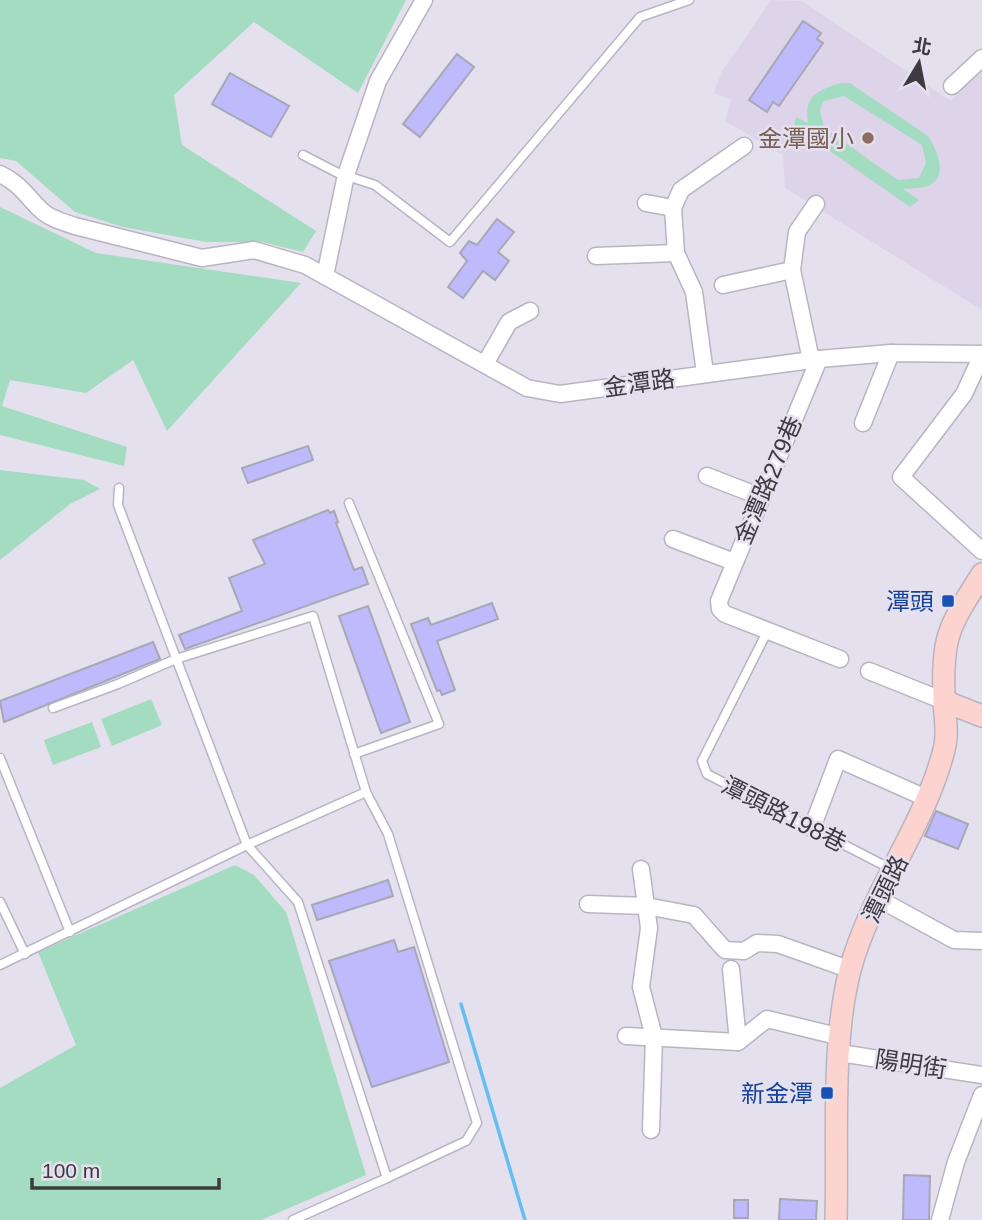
<svg xmlns="http://www.w3.org/2000/svg" width="982" height="1220" font-family="Arial,'Noto Sans TC',sans-serif">
<style>
.education{fill:#ddd4e9}
.green{fill:#a3dcc1;fill-rule:evenodd}
.lines{fill:none;stroke-linecap:round;stroke-linejoin:round}
.stream{stroke:#65bdf2;stroke-width:3.5}
.building{fill:#bebafb;stroke:#a7a7b5;stroke-width:2}
.lane-casing{stroke:#b9b4c2;stroke-width:11}
.street-casing{stroke:#b9b4c2;stroke-width:19}
.secondary-casing{stroke:#b9b4c2;stroke-width:24}
.lane{stroke:#fff;stroke-width:8}
.street{stroke:#fff;stroke-width:16}
.secondary{stroke:#fdd3cf;stroke-width:21}
.education-dot{fill:#8d6e63;stroke:#e4e0ee;stroke-width:2.5}
.transit-dot{fill:#1a4fb4;stroke:#e4e0ee;stroke-width:2.5}
.labels{text-anchor:middle;dominant-baseline:central;stroke-width:5;stroke-linejoin:round;paint-order:stroke}
.education-label{font-size:24px;fill:#785e54;stroke:#e4e0ee;text-anchor:end}
.street-label{font-size:24px;fill:#3d3b41;stroke:#e4e0ee}
.transit-label{font-size:24px;fill:#164399;stroke:#e4e0ee;text-anchor:end}
</style>
<rect width="100%" height="100%" fill="#e4e0ee"/>
<!-- education -->
<path class="education" d="M771 0 802 1 951 101 982 68V310L785 188 783 155 725 121 731 100 714 93 721 73Z"/>
<!-- green -->
<g class="green">
<path d="M0 0H406L358 93 254 22 174 95 182 145 316 231 303 252 262 242H206L123 227 75 212 16 161 0 158Z"/>
<path d="M840 83H850L928 136C936 148 948 174 932 184 925 189 912 188 903 189L919 200 910 207 794 126 796 117 808 123C804 95 817 91 840 83ZM844 96 922 145 926 163 919 178 898 180 824 128 820 110 824 101Z"/>
<path d="M0 207 96 253 301 283 167 431 133 360 86 393 10 380 2 406 127 447 124 466 0 435Z"/>
<path d="M0 470 84 480 100 489 70 504 0 560Z"/>
<path d="M151 699 162 725 112 746 101 719Z"/>
<path d="M92 722 101 747 53 765 44 740Z"/>
<path d="M235 865 254 875 286 912 366 1175 261 1220H0V1088L76 1045 38 952Z"/>
</g>
<g class="lines">
<!-- stream -->
<path class="stream" d="M461 1004 525 1220"/>
</g>
<!-- building -->
<g class="building">
<path d="M803 21 821 33 817 39 823 43 779 106 773 102 767 112 749 100Z"/>
<path d="M457 54 474 67 420 137 403 124Z"/>
<path d="M230 73 289 106 271 137 212 104Z"/>
<path d="M497 219 514 232 498 252 509 261 495 280 483 271 463 298 448 287 467 261 460 253 469 241 477 245Z"/>
<path d="M308 446 313 460 248 483 242 468Z"/>
<path d="M328 510 330 513 334 511 338 522 336 523 354 570 362 567 368 584 185 649 179 635 242 611 229 578 265 564 253 540Z"/>
<path d="M492 603 498 619 437 641 455 690 442 695 440 690 437 691 411 624 428 618 431 625Z"/>
<path d="M368 606 410 722 381 733 339 616Z"/>
<path d="M153 642 160 659 4 722 0 701Z"/>
<path d="M936 811 968 824 958 849 925 836Z"/>
<path d="M388 880 393 896 317 920 312 905Z"/>
<path d="M394 940 398 952 414 947 449 1062 372 1087 329 961Z"/>
<path d="M904 1175 930 1176 929 1220H903Z"/>
<path d="M780 1199 817 1201 816 1220H779Z"/>
<rect x="734" y="1200" width="14" height="18"/>
</g>
<g class="lines">
<!-- lane casing -->
<g class="lane-casing">
<g id="lane">
<path d="M303 155 338 173 375 185 450 242 640 17 689 0"/>
<path d="M119 488 118 505 247 845 298 902 387 1178 293 1220"/>
<path d="M349 503 439 724 354 754"/>
<path d="M768 630 702 761 707 774 891 869"/>
<path d="M0 758 70 932"/>
<path d="M366 792 388 834 477 1123 466 1141 387 1178"/>
<path d="M0 902 25 954"/>
<path d="M0 965 247 845 366 792 313 616 176 659 118 684 53 708"/>
</g>
</g>
<!-- street casing -->
<g class="street-casing">
<g id="street">
<path d="M952 86 982 58"/>
<path d="M0 174C19 183 25 194 39 208 48 218 63 222 75 226L202 258 254 250 305 265 527 388 560 394 819 359 891 353 982 354"/>
<path d="M646 203 673 208"/>
<path d="M596 256 676 253"/>
<path d="M325 276 346 175 378 81 424 0"/>
<path d="M723 285 792 270"/>
<path d="M982 355 964 394 901 477 982 551"/>
<path d="M819 359 719 601 720 609 725 614 840 659"/>
<path d="M811 360 792 270 797 232 816 204"/>
<path d="M485 364 509 322 530 311"/>
<path d="M705 373 694 292 676 253 673 208 681 190 744 146"/>
<path d="M863 423 891 353"/>
<path d="M707 476 761 497"/>
<path d="M673 539 734 562"/>
<path d="M869 671 944 701"/>
<path d="M812 828 838 759 926 798"/>
<path d="M641 869 649 928 641 987 654 1037 651 1130"/>
<path d="M879 899 954 940 982 941"/>
<path d="M588 904 646 906 694 915 725 950 744 951 757 943 778 944 851 970"/>
<path d="M731 969 738 1042"/>
<path d="M626 1036 738 1042 767 1019 841 1037"/>
<path d="M840 1053 982 1075"/>
<path d="M940 1220 956 1162 982 1095"/>
</g>
</g>
<!-- secondary casing -->
<g class="secondary-casing">
<g id="secondary">
<path d="M944 701 982 716"/>
<path d="M836 1220C838 1143 831 1044 850 970 871 892 924 828 944 750 949 732 944 716 944 697 942 634 949 627 982 574"/>
</g>
</g>
<!-- lane -->
<use href="#lane" class="lane"/>
<!-- street -->
<use href="#street" class="street"/>
<!-- secondary -->
<use href="#secondary" class="secondary"/>
</g>
<!-- markers -->
<circle class="education-dot" cx="868" cy="138" r="7"/>
<g class="transit-dot">
<rect x="941" y="594" width="14" height="14" rx="3.5"/>
<rect x="820" y="1086" width="14" height="14" rx="3.5"/>
</g>
<g class="labels">
<!-- education labels -->
<g class="education-label">
<text x="854" y="138">金潭國小</text>
</g>
<!-- street labels -->
<g class="street-label">
<text transform="translate(639 383) rotate(-8)">金潭路</text>
<text transform="translate(768 480) rotate(-67)">金潭路279巷</text>
<text transform="translate(784 814) rotate(27)">潭頭路198巷</text>
<text transform="translate(885 889) rotate(-64)">潭頭路</text>
<text transform="translate(911 1064) rotate(9)">陽明街</text>
</g>
<!-- transit labels -->
<g class="transit-label">
<text x="934" y="601">潭頭</text>
<text x="813" y="1093">新金潭</text>
</g>
</g>
<!-- north arrow -->
<g transform="translate(919 63) rotate(10)" stroke="#e4e0ee" stroke-width="5" paint-order="stroke">
<path d="M0-5L12 26L0 18L-12 26Z" fill="#3d3b41"/>
<text y="-10" font-size="19" font-weight="bold" text-anchor="middle" fill="#3d3b41">北</text>
</g>
<!-- scale -->
<path d="M32 1178v10h187v-10" fill="none" stroke="#3d3b41" stroke-width="3.5"/>
<text x="42" y="1178" font-size="21" fill="#3d3b41" stroke="#e4e0ee" stroke-width="5" paint-order="stroke">100 m</text>
</svg>
